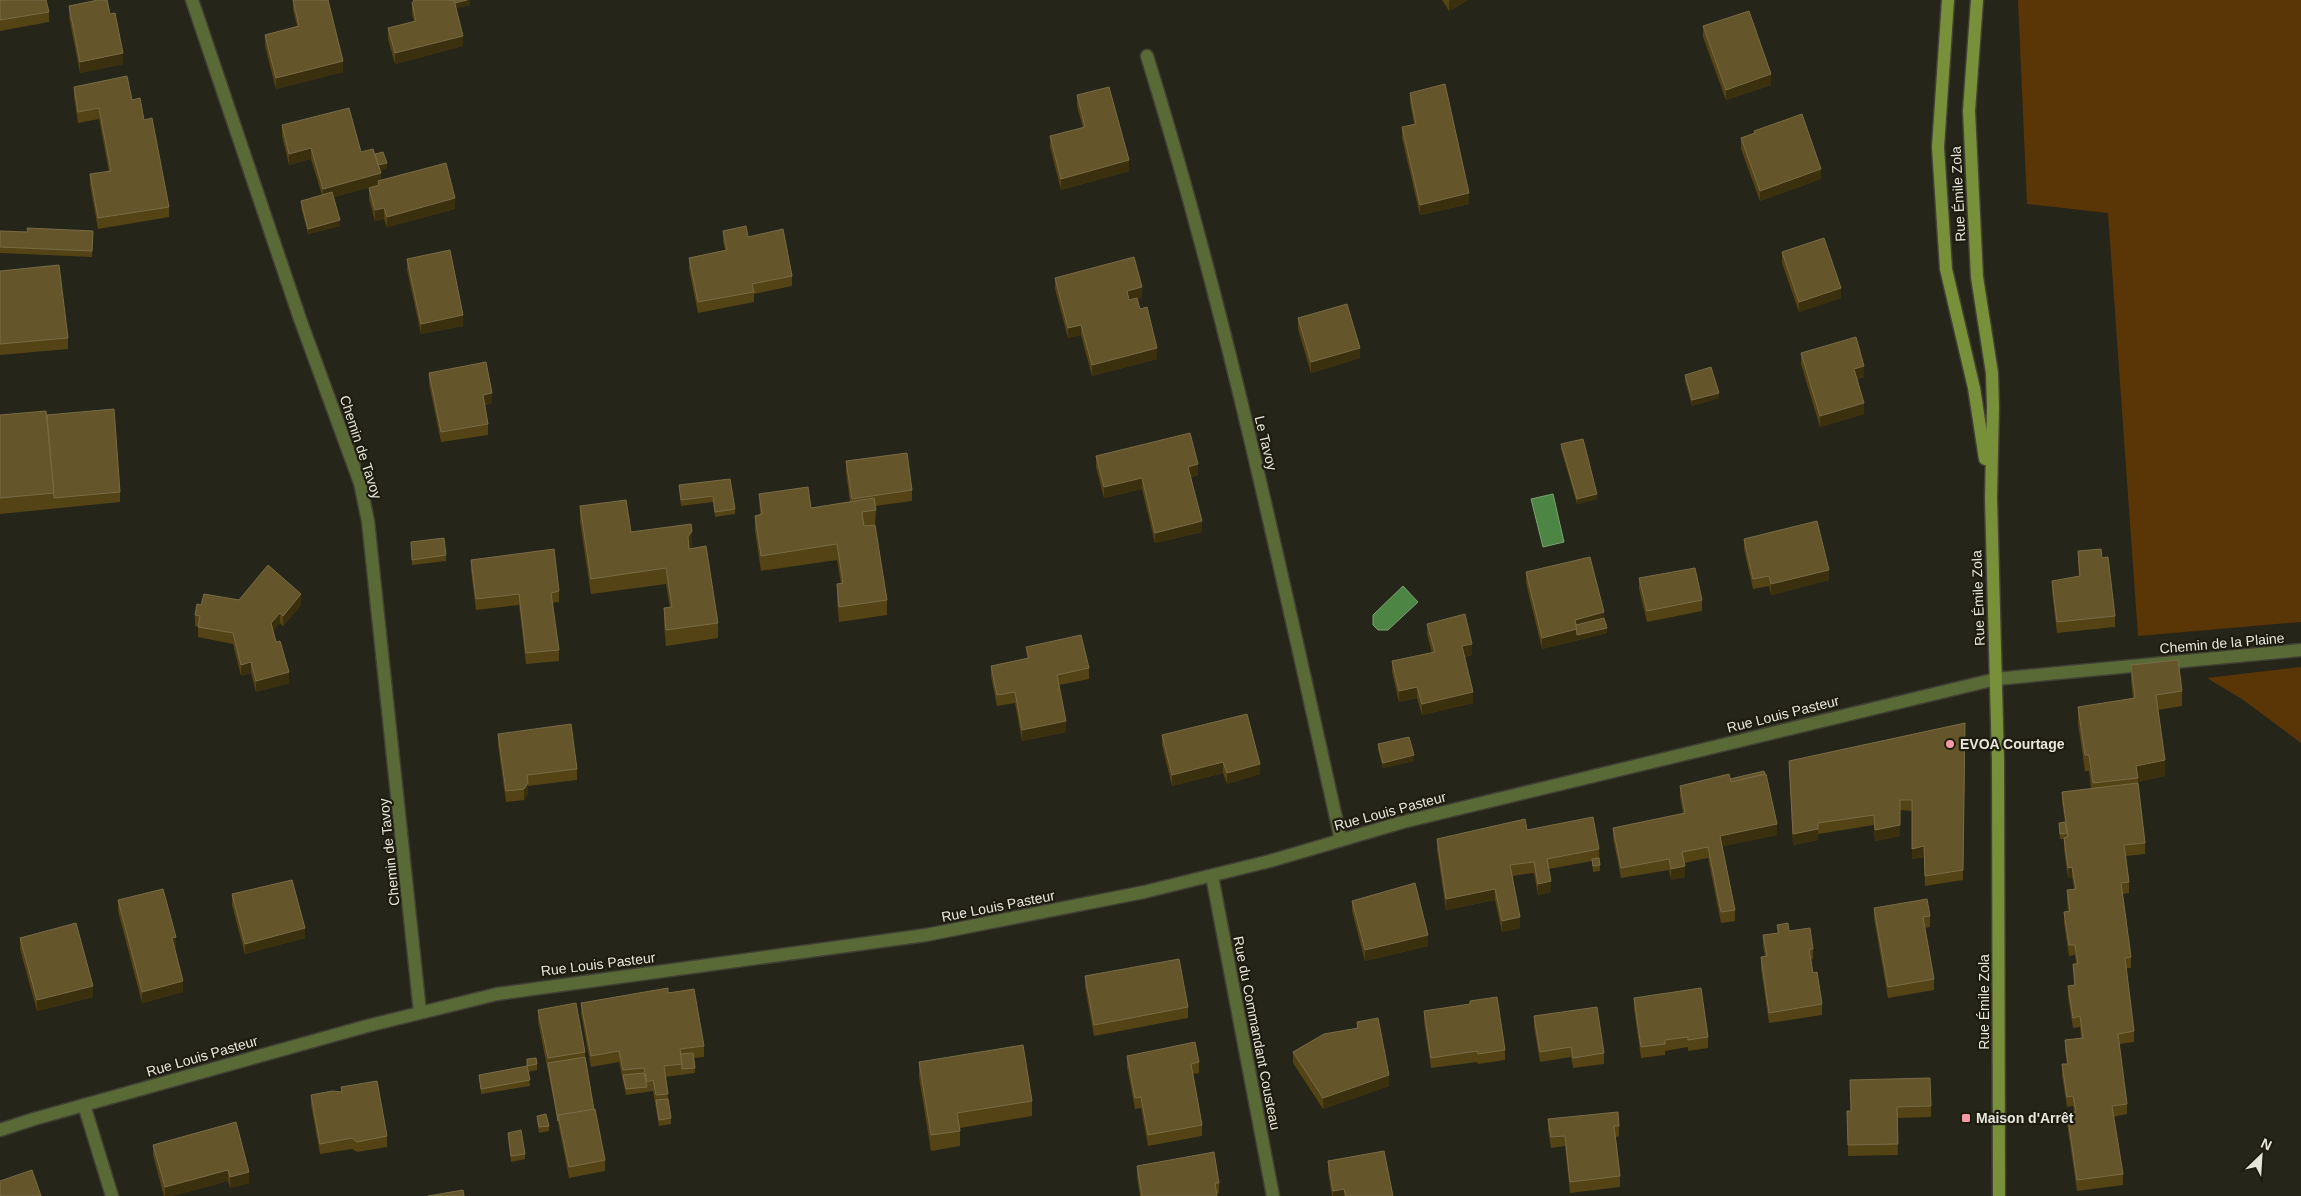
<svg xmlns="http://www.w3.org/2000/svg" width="2301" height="1196" font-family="Helvetica,sans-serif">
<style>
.green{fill:#5a3607}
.water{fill:#4d8545;stroke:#7ba273}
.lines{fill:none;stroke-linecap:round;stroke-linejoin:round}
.minor-casing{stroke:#414034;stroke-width:15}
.secondary-casing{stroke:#414034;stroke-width:15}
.minor{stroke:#5a6a36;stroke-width:12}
.secondary{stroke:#78903a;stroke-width:12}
.wall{fill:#544315}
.shaded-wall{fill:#3b300e}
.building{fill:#64552b;stroke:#786c46}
.poi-dot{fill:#f49aa5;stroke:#1d1c0f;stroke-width:2}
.labels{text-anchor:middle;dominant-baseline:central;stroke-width:4.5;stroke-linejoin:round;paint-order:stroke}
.street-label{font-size:14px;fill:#e6e6dd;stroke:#1d1c0f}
.poi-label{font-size:14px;font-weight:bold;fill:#e6e6dd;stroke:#1d1c0f;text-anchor:start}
</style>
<rect width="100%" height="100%" fill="#262519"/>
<!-- green -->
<g class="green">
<path d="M2018 0H2301V622L2138 636 2108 213 2027 204Z"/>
<path d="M2301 667V743L2242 699 2207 678Z"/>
</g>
<!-- water -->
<g class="water">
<path d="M1553 494 1564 542 1543 547 1531 499Z"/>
<path d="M1403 586 1418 602 1388 630H1378L1373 625V615Z"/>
</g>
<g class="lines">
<!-- minor casing -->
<g class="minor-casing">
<g id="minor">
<path d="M192 0 300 319 360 483 368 521 420 1012"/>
<path d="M1147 56C1227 313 1282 578 1341 840"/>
<path d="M1212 876 1273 1196"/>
<path d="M84 1105 112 1196"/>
<path d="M0 1130 34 1119 367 1026 497 994 926 935 1144 892 1270 861 1403 822 1996 679 2301 650"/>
</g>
</g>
<!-- secondary casing -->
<g class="secondary-casing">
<g id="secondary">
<path d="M1948 0 1938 147 1946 269 1974 388 1985 459"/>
<path d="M1977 0 1969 111 1977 277 1992 373 1993 407 1991 498 1998 761 1999 1196"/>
</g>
</g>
<!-- minor -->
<use href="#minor" class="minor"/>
<!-- secondary -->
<use href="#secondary" class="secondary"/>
</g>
<!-- wall -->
<g class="wall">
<path d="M0 0 49 12V22L0 31Z"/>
<path d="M293 0 343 72 276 89 265 46V35L297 26 293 10Z"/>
<path d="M470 0V5L456 8 463 46 395 64 388 39V28L414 22 412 14V3Z"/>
<path d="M1442 0H1468L1449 11Z"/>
<path d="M69 6 110 14 123 64 80 73 69 17Z"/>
<path d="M1703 26 1771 85 1726 100 1703 37Z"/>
<path d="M74 87 132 100 144 120 169 207V217L98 229 90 185V174L109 172 99 119 78 123 74 97Z"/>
<path d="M1410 93 1469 204 1420 215 1402 138V127L1414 124 1410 103Z"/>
<path d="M1077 95 1129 171 1061 190 1050 147V136L1083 128 1077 106Z"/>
<path d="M282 125 361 152 375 154 387 168 380 170 381 180 455 209 387 227 384 219 375 221 369 199V188L378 186V185L334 197 340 226 308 234 301 207V201L322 195 311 159 289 165 282 136Z"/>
<path d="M1754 131 1821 179 1760 201 1741 149V138L1754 133Z"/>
<path d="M27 228 93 231 92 257 0 253V231L27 232Z"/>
<path d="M723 231 748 237 792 276V286L754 294V302L698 313 689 269V258L725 250 723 242Z"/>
<path d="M1782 252 1841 298 1799 312 1782 263Z"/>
<path d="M407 259 463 326 421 334 407 270Z"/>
<path d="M0 271 68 338V349L0 355Z"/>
<path d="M1055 278 1142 298 1137 299 1140 309 1157 359 1092 376 1081 335 1068 338 1055 289Z"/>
<path d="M1298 318 1360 358 1311 373 1298 329Z"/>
<path d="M1801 353 1864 377 1857 379 1864 414 1820 427 1801 364Z"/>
<path d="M429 373 492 403 485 405 488 424V435L441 442 429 384Z"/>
<path d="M1685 375 1719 398 1692 406 1685 381Z"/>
<path d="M0 415H47L120 492V502L0 514Z"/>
<path d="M1561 444 1597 499 1577 504 1561 449Z"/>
<path d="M1096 456 1198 475 1191 477 1202 532 1155 543 1142 489 1104 498 1096 467Z"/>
<path d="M846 461 912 490V501L875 506 876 510 875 526 887 600V615L839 622 837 600V584H841L837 560 761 571 755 531V516L760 515 759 494 811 508 850 502 846 472Z"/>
<path d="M730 479 735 509V514L715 517 713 502 681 506 679 485Z"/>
<path d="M580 506 631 532 692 547 691 548 718 623V638L666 646 664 624V608H670L666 584 591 594 580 522Z"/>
<path d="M1744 539 1829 580 1771 595 1769 586 1753 589 1744 549Z"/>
<path d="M411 542 446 555V561L412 565Z"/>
<path d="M2078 551 2102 558 2115 616V627L2057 633 2052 592V581L2079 576 2078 562Z"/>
<path d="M471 560 559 591V602L552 603 559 650V661L526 664 519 605 476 610 471 571Z"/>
<path d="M1526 572 1604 618 1607 633 1542 649 1526 583Z"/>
<path d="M1639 578 1702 600V611L1647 622 1639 589Z"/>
<path d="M201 605H301L283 626 280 623 273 631 289 683 256 692 251 673 241 676 233 644 198 637V626H195V615Z"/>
<path d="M1427 624 1472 655 1465 657 1473 703 1422 715 1417 698 1399 702 1392 672V661L1432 653 1427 634Z"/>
<path d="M1026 647 1089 668V679L1059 685 1066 732 1022 741 1015 703 997 706 991 677V666L1027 658Z"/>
<path d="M2131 665 2182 691V706L2158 710 2165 776 2138 782 2145 843V854L2126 856 2129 882V893L2123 894 2131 957V968H2126L2134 1031V1042L2119 1044 2127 1104V1114L2113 1117 2123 1174V1185L2077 1191 2067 1123V1112H2074L2073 1106 2067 1107 2062 1075V1064H2067L2065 1051V1040L2081 1038 2080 1027 2073 1028 2068 997V986L2074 985 2073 964H2076L2075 955 2069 956 2064 923V912H2068L2067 901V890L2074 889 2072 877 2068 878 2064 849V839H2060L2059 823 2065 822 2062 803V792L2091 789 2089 771H2085L2078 723V707L2133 699 2131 681Z"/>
<path d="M1965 723 1963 880 1925 886 1924 857 1912 859V811L1900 810V836L1875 841 1874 825 1818 834V840L1793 845 1789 761Z"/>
<path d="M498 734 577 769V780L528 786V794L524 800 506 802 498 745Z"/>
<path d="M1162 735 1260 774 1227 784 1223 773 1172 786 1162 745Z"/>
<path d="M1378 744 1414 761 1383 768 1378 750Z"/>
<path d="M1730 779 1777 835 1722 846 1735 910V921L1721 923 1708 858 1684 863 1685 877 1671 880 1669 870 1621 878 1613 838V828L1683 814 1680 796V786Z"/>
<path d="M1527 830 1599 849 1600 871 1593 872 1592 861 1549 869 1551 892 1538 895 1534 873 1512 876 1520 928 1502 932 1495 900 1446 910 1437 850V839Z"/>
<path d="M232 894 305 938 245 954 232 905Z"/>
<path d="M118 900 176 948H174L183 992 142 1003 118 911Z"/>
<path d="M1352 901 1428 946 1365 961 1352 911Z"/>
<path d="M1874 908 1930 916V927L1925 928 1934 979V990L1888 998 1874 919Z"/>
<path d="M1777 925 1789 931 1813 949V959L1811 960 1813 973 1822 1004V1015L1769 1023 1761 968V957L1765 956 1763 946V935L1777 933Z"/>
<path d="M20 938 93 997 37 1011 20 949Z"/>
<path d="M1085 976 1188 1007V1018L1094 1036 1085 987Z"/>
<path d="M668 993 704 1046V1057L694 1058 695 1068V1073L665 1077 671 1118V1124L659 1126 653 1091 626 1095 619 1062 591 1067 581 1014V1003Z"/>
<path d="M1634 998 1708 1037V1048L1688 1051V1047L1665 1051V1055L1641 1058 1634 1009Z"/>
<path d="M538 1010 585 1052V1057L594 1110 605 1160V1171L569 1178 538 1021Z"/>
<path d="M1424 1011 1505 1050V1060L1478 1064 1477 1062 1431 1068 1424 1022Z"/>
<path d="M1534 1016 1604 1053V1064L1573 1068 1571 1057 1540 1062 1534 1027Z"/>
<path d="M1357 1022 1389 1086 1323 1109 1293 1063V1052L1357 1028Z"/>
<path d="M1127 1056 1199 1062V1073L1193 1074 1202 1125V1136L1148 1146 1141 1108 1135 1109 1127 1067Z"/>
<path d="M527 1059 537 1064V1070L528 1072 530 1086 481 1094 479 1075 527 1066Z"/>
<path d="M919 1062 1032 1101V1116L960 1128V1146L931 1151 919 1077Z"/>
<path d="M1850 1080 1931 1106V1117L1897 1118 1898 1155 1848 1156 1847 1111H1851Z"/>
<path d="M341 1087 387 1136V1147L357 1152 352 1149 320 1154 311 1105V1095L341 1092Z"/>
<path d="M537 1116 549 1126V1131L539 1133 537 1121Z"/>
<path d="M1548 1119 1619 1126V1136L1616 1137 1620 1176V1187L1570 1193 1565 1146 1551 1148 1548 1130Z"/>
<path d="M236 1122 249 1183 230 1188 228 1181 172 1196H164L153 1155V1145Z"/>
<path d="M508 1133 525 1154V1159L511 1162 508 1138Z"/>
<path d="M1328 1161 1393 1196H1332L1328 1172Z"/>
<path d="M1137 1166 1219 1183V1193L1217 1194V1196H1140L1137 1177Z"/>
</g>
<!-- shaded-wall -->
<g class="shaded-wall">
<path d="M467 0H470V5L454 9V3Z"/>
<path d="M1451 0H1468L1449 11V1Z"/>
<path d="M463 36V46L395 64V53Z"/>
<path d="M123 53V64L80 73V62Z"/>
<path d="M343 61V72L276 89V78Z"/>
<path d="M1771 74V85L1726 100V90Z"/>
<path d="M311 148V159L289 165V154Z"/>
<path d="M1129 160V171L1061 190V179Z"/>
<path d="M387 163V168L377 171V165Z"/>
<path d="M1821 169V179L1760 201V191Z"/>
<path d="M381 173V184L378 181V185L323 200V189Z"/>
<path d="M1469 193V204L1420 215V205Z"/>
<path d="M455 198V209L387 227V217Z"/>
<path d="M384 208V219L375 221V210Z"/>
<path d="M340 220V226L308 234V229Z"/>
<path d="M1142 287V298L1127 302V291Z"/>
<path d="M1841 288V298L1799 312V302Z"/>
<path d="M463 315V326L421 334V324Z"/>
<path d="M1081 325V335L1068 338V328Z"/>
<path d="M1157 348V359L1092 376V365Z"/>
<path d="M1360 348V358L1311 373V362Z"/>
<path d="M1864 366V377L1854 379V369Z"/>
<path d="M492 393V403L483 405V395Z"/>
<path d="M1719 393V398L1692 406V400Z"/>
<path d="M1864 403V414L1820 427V416Z"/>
<path d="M1198 464V475L1188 477V467Z"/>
<path d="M1142 478V489L1104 498V487Z"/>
<path d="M1597 494V499L1577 504V499Z"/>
<path d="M1202 521V532L1155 543V533Z"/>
<path d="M692 531V547L688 552V537Z"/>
<path d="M1829 570V580L1771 595V584Z"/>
<path d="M301 594V605L283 626V616Z"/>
<path d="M1604 612V623L1577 630V640L1542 649V638L1575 620Z"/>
<path d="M280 613V623L271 634V623Z"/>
<path d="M1607 628V633L1577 640V635Z"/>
<path d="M1472 644V655L1462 657V646Z"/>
<path d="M251 662V673L241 676V665Z"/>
<path d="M289 672V683L256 692V681Z"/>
<path d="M1417 687V698L1399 702V691Z"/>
<path d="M1473 692V703L1422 715V704Z"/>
<path d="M1066 721V732L1022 741V730Z"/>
<path d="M1414 755V761L1383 768V763Z"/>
<path d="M2165 760V776L2138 782 2136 766Z"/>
<path d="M1223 762V773L1172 786V775Z"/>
<path d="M1260 764V774L1227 784V773Z"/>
<path d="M528 783V794L524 800V789Z"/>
<path d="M1777 824V835L1720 847V836Z"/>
<path d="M1900 825V836L1875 841V830Z"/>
<path d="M1818 829V840L1793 845V834Z"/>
<path d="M1924 846V857L1912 859V849Z"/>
<path d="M1685 866V877L1671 880V869Z"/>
<path d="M2072 867V877L2068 878V868Z"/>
<path d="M1551 881V892L1538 895V884Z"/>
<path d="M1495 889V900L1446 910V899Z"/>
<path d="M1520 917V928L1502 932V921Z"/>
<path d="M305 928V938L245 954V944Z"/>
<path d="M1428 935V946L1365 961V950Z"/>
<path d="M176 937V948L172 949V938Z"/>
<path d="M183 981V992L142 1003V992Z"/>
<path d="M93 986V997L37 1011V1000Z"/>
<path d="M1389 1075V1086L1323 1109V1098Z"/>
<path d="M228 1170V1181L172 1196H165V1187Z"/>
<path d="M249 1172V1183L230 1188V1177Z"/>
<path d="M1344 1189V1196H1333V1191Z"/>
</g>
<!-- building -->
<g class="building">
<path d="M0 0H46L49 12 0 20Z"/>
<path d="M98 0H107L110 14 115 13 123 53 80 62 69 6Z"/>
<path d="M293 0H328L343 61 276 78 265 35 299 26Z"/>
<path d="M414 0H454L463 36 395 53 388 28 416 21 412 3Z"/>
<path d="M454 0H467L455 3Z"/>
<path d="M1749 11 1771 74 1726 90 1703 26Z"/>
<path d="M127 76 132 100 140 98 144 120 152 118 169 207 98 218 90 174 111 171 99 108 78 112 74 87Z"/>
<path d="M1445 84 1469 193 1420 205 1402 127 1416 124 1410 93Z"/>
<path d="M1109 87 1129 160 1061 179 1050 136 1085 127 1077 95Z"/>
<path d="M349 108 361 152 373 149 381 173 323 189 311 148 289 154 282 125Z"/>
<path d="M1802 114 1821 169 1760 191 1741 138 1755 133 1754 131Z"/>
<path d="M383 152 387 163 378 165 375 154Z"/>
<path d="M446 163 455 198 387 217 384 208 375 210 369 188 379 185 378 181Z"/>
<path d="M332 192 340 220 308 229 301 201Z"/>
<path d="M746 226 748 237 783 229 792 276 752 284 754 292 698 302 689 258 727 250 723 231Z"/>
<path d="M27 228 93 231 92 251 0 247V231L28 232Z"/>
<path d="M1824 238 1841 288 1799 302 1782 252Z"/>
<path d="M450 250 463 315 421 324 407 259Z"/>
<path d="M1134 257 1142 287 1127 291 1129 300 1137 298 1140 309 1147 307 1157 348 1092 365 1081 325 1068 328 1055 278Z"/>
<path d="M59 265 68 338 0 344V271Z"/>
<path d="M1347 304 1360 348 1311 362 1298 318Z"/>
<path d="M1856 337 1864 366 1854 369 1864 403 1820 416 1801 353Z"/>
<path d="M486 362 492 393 483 395 488 424 441 432 429 373Z"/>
<path d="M1711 367 1719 393 1692 400 1685 375Z"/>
<path d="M114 409 120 492 54 498 47 415Z"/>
<path d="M46 411 54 493 0 498V415Z"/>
<path d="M1190 433 1198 464 1188 467 1202 521 1155 533 1142 478 1104 487 1096 456Z"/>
<path d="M1583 439 1597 494 1577 499 1561 444Z"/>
<path d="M907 453 912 490 852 499 846 461Z"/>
<path d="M730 479 735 509 715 512 713 496 681 500 679 485Z"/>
<path d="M808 487 811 508 874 498 876 510 862 512 864 526 875 525 887 600 839 607 837 584 843 583 837 544 761 556 755 516 762 514 759 494Z"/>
<path d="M626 500 631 532 691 524 692 531 688 537 689 549 706 546 718 623 666 630 664 608 672 607 666 568 591 579 580 506Z"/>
<path d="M1817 521 1829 570 1771 584 1769 576 1753 579 1744 539Z"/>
<path d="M444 538 446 555 412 560 411 542Z"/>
<path d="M554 549 559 591 551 593 559 650 526 653 519 594 476 599 471 560Z"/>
<path d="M2101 549 2102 558 2108 557 2115 616 2057 622 2052 581 2080 576 2078 551Z"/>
<path d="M1590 557 1604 612 1575 620 1577 629 1542 638 1526 572Z"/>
<path d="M268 565 301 594 283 616 280 613 271 623 276 642 280 641 289 672 256 681 251 662 241 665 233 633 198 627 200 616 195 615 197 604 201 605 204 594 239 600Z"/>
<path d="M1695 568 1702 600 1647 611 1639 578Z"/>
<path d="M1465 614 1472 644 1462 646 1473 692 1422 704 1417 687 1399 691 1392 661 1435 652 1427 624Z"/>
<path d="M1604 618 1607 628 1577 635 1576 625Z"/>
<path d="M1081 635 1089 668 1057 675 1066 721 1022 730 1015 692 997 695 991 666 1029 658 1026 647Z"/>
<path d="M2178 660 2182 691 2156 695 2165 760 2136 766 2138 778 2093 783 2089 755H2085L2078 707 2135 698 2131 665Z"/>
<path d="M1247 714 1260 764 1227 773 1223 762 1172 775 1162 735Z"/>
<path d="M1965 723 1963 870 1925 876 1924 846 1912 849V800H1900V825L1875 830 1874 815 1818 823V829L1793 834 1789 761Z"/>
<path d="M571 724 577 769 527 775 528 783 524 789 506 791 498 734Z"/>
<path d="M1409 737 1414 755 1383 763 1378 744Z"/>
<path d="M1764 771 1765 774 1731 782 1730 779Z"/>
<path d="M1729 774 1731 782 1766 774 1777 824 1720 836 1735 910 1721 912 1708 847 1682 852 1685 866 1671 869 1669 859 1621 868 1613 828 1685 813 1680 786Z"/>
<path d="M2138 783 2145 843 2124 845 2129 882 2121 883 2131 957 2125 958 2134 1031 2118 1034 2127 1104 2112 1106 2123 1174 2077 1180 2067 1112H2076L2073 1096 2067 1097 2062 1064H2068L2065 1040 2083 1038 2080 1016 2073 1018 2068 986 2075 985 2073 964H2078L2075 945H2069L2064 912 2070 911 2067 890 2076 889 2072 867 2068 868 2064 838 2068 837 2062 792Z"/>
<path d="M1593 817 1599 849 1547 859 1551 881 1538 884 1534 862 1510 865 1520 917 1502 921 1495 889 1446 899 1437 839 1525 819 1527 830Z"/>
<path d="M2065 822 2067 833 2060 834 2059 823Z"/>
<path d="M1599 858 1600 865 1593 866 1592 859Z"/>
<path d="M292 880 305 928 245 944 232 894Z"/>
<path d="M1415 883 1428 935 1365 950 1352 901Z"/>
<path d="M163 889 176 937 172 938 183 981 142 992 118 900Z"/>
<path d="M1927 899 1930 916 1923 917 1934 979 1888 987 1874 908Z"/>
<path d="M76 923 93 986 37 1000 20 938Z"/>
<path d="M1788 923 1789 931 1810 928 1813 949H1809L1813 973 1817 972 1822 1004 1769 1013 1761 957 1767 956 1763 935 1779 933 1777 925Z"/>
<path d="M1179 959 1188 1007 1094 1025 1085 976Z"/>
<path d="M668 988V993L694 989 704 1046 680 1049 682 1064 664 1066 668 1094 656 1095 653 1080 647 1082 644 1068 623 1070 619 1051 591 1056 581 1003Z"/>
<path d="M1701 988 1708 1037 1688 1040V1037L1665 1040V1044L1641 1047 1634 998Z"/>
<path d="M1497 997 1505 1050 1478 1054 1477 1051 1431 1058 1424 1011 1470 1004V1001Z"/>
<path d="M576 1003 585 1052 548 1058 538 1010Z"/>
<path d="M1597 1007 1604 1053 1573 1058 1571 1047 1540 1052 1534 1016Z"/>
<path d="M1378 1018 1389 1075 1323 1098 1293 1052 1324 1034 1358 1028 1357 1022Z"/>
<path d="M1195 1042 1199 1062 1191 1064 1202 1125 1148 1135 1141 1097 1135 1098 1127 1056Z"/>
<path d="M1023 1045 1032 1101 957 1113 960 1131 931 1135 919 1062Z"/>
<path d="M693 1053 695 1068 682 1069 681 1054Z"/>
<path d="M585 1057 594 1110 558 1115V1121L548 1063Z"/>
<path d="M536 1058 537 1064 527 1066V1059Z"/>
<path d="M527 1066 530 1080 481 1089 479 1075Z"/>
<path d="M644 1073 647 1087 626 1089 623 1075Z"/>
<path d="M1930 1078 1931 1106 1897 1107 1898 1144 1848 1145 1847 1111H1851L1850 1080Z"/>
<path d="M377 1081 387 1136 357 1142 352 1138 320 1144 311 1095 332 1091 342 1092 341 1087Z"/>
<path d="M668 1099 671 1118 659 1120 656 1100Z"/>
<path d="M595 1109 605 1160 569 1167 558 1115Z"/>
<path d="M1618 1112 1619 1126H1614L1620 1176 1570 1182 1565 1136 1551 1137 1548 1119Z"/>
<path d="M546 1114 549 1126 539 1127 537 1116Z"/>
<path d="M236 1122 249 1172 230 1177 228 1170 165 1187 153 1145Z"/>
<path d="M521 1130 525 1154 511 1156 508 1133Z"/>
<path d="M1384 1151 1393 1196H1346L1344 1189 1333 1191 1328 1161Z"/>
<path d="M1214 1152 1219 1183H1215L1217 1196H1142L1137 1166Z"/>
<path d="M32 1170 41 1196H0V1181Z"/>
<path d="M463 1190 464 1196H428Z"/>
</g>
<!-- markers -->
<g class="poi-dot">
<circle cx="1950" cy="744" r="5"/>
<rect x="1961" y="1113" width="10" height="10" rx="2.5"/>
</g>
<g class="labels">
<!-- street labels -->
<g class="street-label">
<text transform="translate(1958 194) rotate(-93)">Rue Émile Zola</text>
<text transform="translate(1266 443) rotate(76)">Le Tavoy</text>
<text transform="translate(361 447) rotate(72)">Chemin de Tavoy</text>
<text transform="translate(1978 598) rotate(-92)">Rue Émile Zola</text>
<text transform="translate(2222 643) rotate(-5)">Chemin de la Plaine</text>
<text transform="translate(1783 714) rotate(-14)">Rue Louis Pasteur</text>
<text transform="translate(1390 811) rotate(-15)">Rue Louis Pasteur</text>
<text transform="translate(389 852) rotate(-96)">Chemin de Tavoy</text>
<text transform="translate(998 906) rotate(-11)">Rue Louis Pasteur</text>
<text transform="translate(598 964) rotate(-7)">Rue Louis Pasteur</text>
<text transform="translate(1984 1002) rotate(-90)">Rue Émile Zola</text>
<text transform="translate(1257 1033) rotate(79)">Rue du Commandant Cousteau</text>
<text transform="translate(202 1056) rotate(-16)">Rue Louis Pasteur</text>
</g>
<!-- poi labels -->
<g class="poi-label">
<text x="1960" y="744">EVOA Courtage</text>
<text x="1976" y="1118">Maison d'Arrêt</text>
</g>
</g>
<!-- north arrow -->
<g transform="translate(2261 1156) rotate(25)" stroke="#1d1c0f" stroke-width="4" paint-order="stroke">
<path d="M0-4L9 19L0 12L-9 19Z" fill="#e6e6dd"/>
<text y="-8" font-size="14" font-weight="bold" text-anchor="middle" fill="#e6e6dd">N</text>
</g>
</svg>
